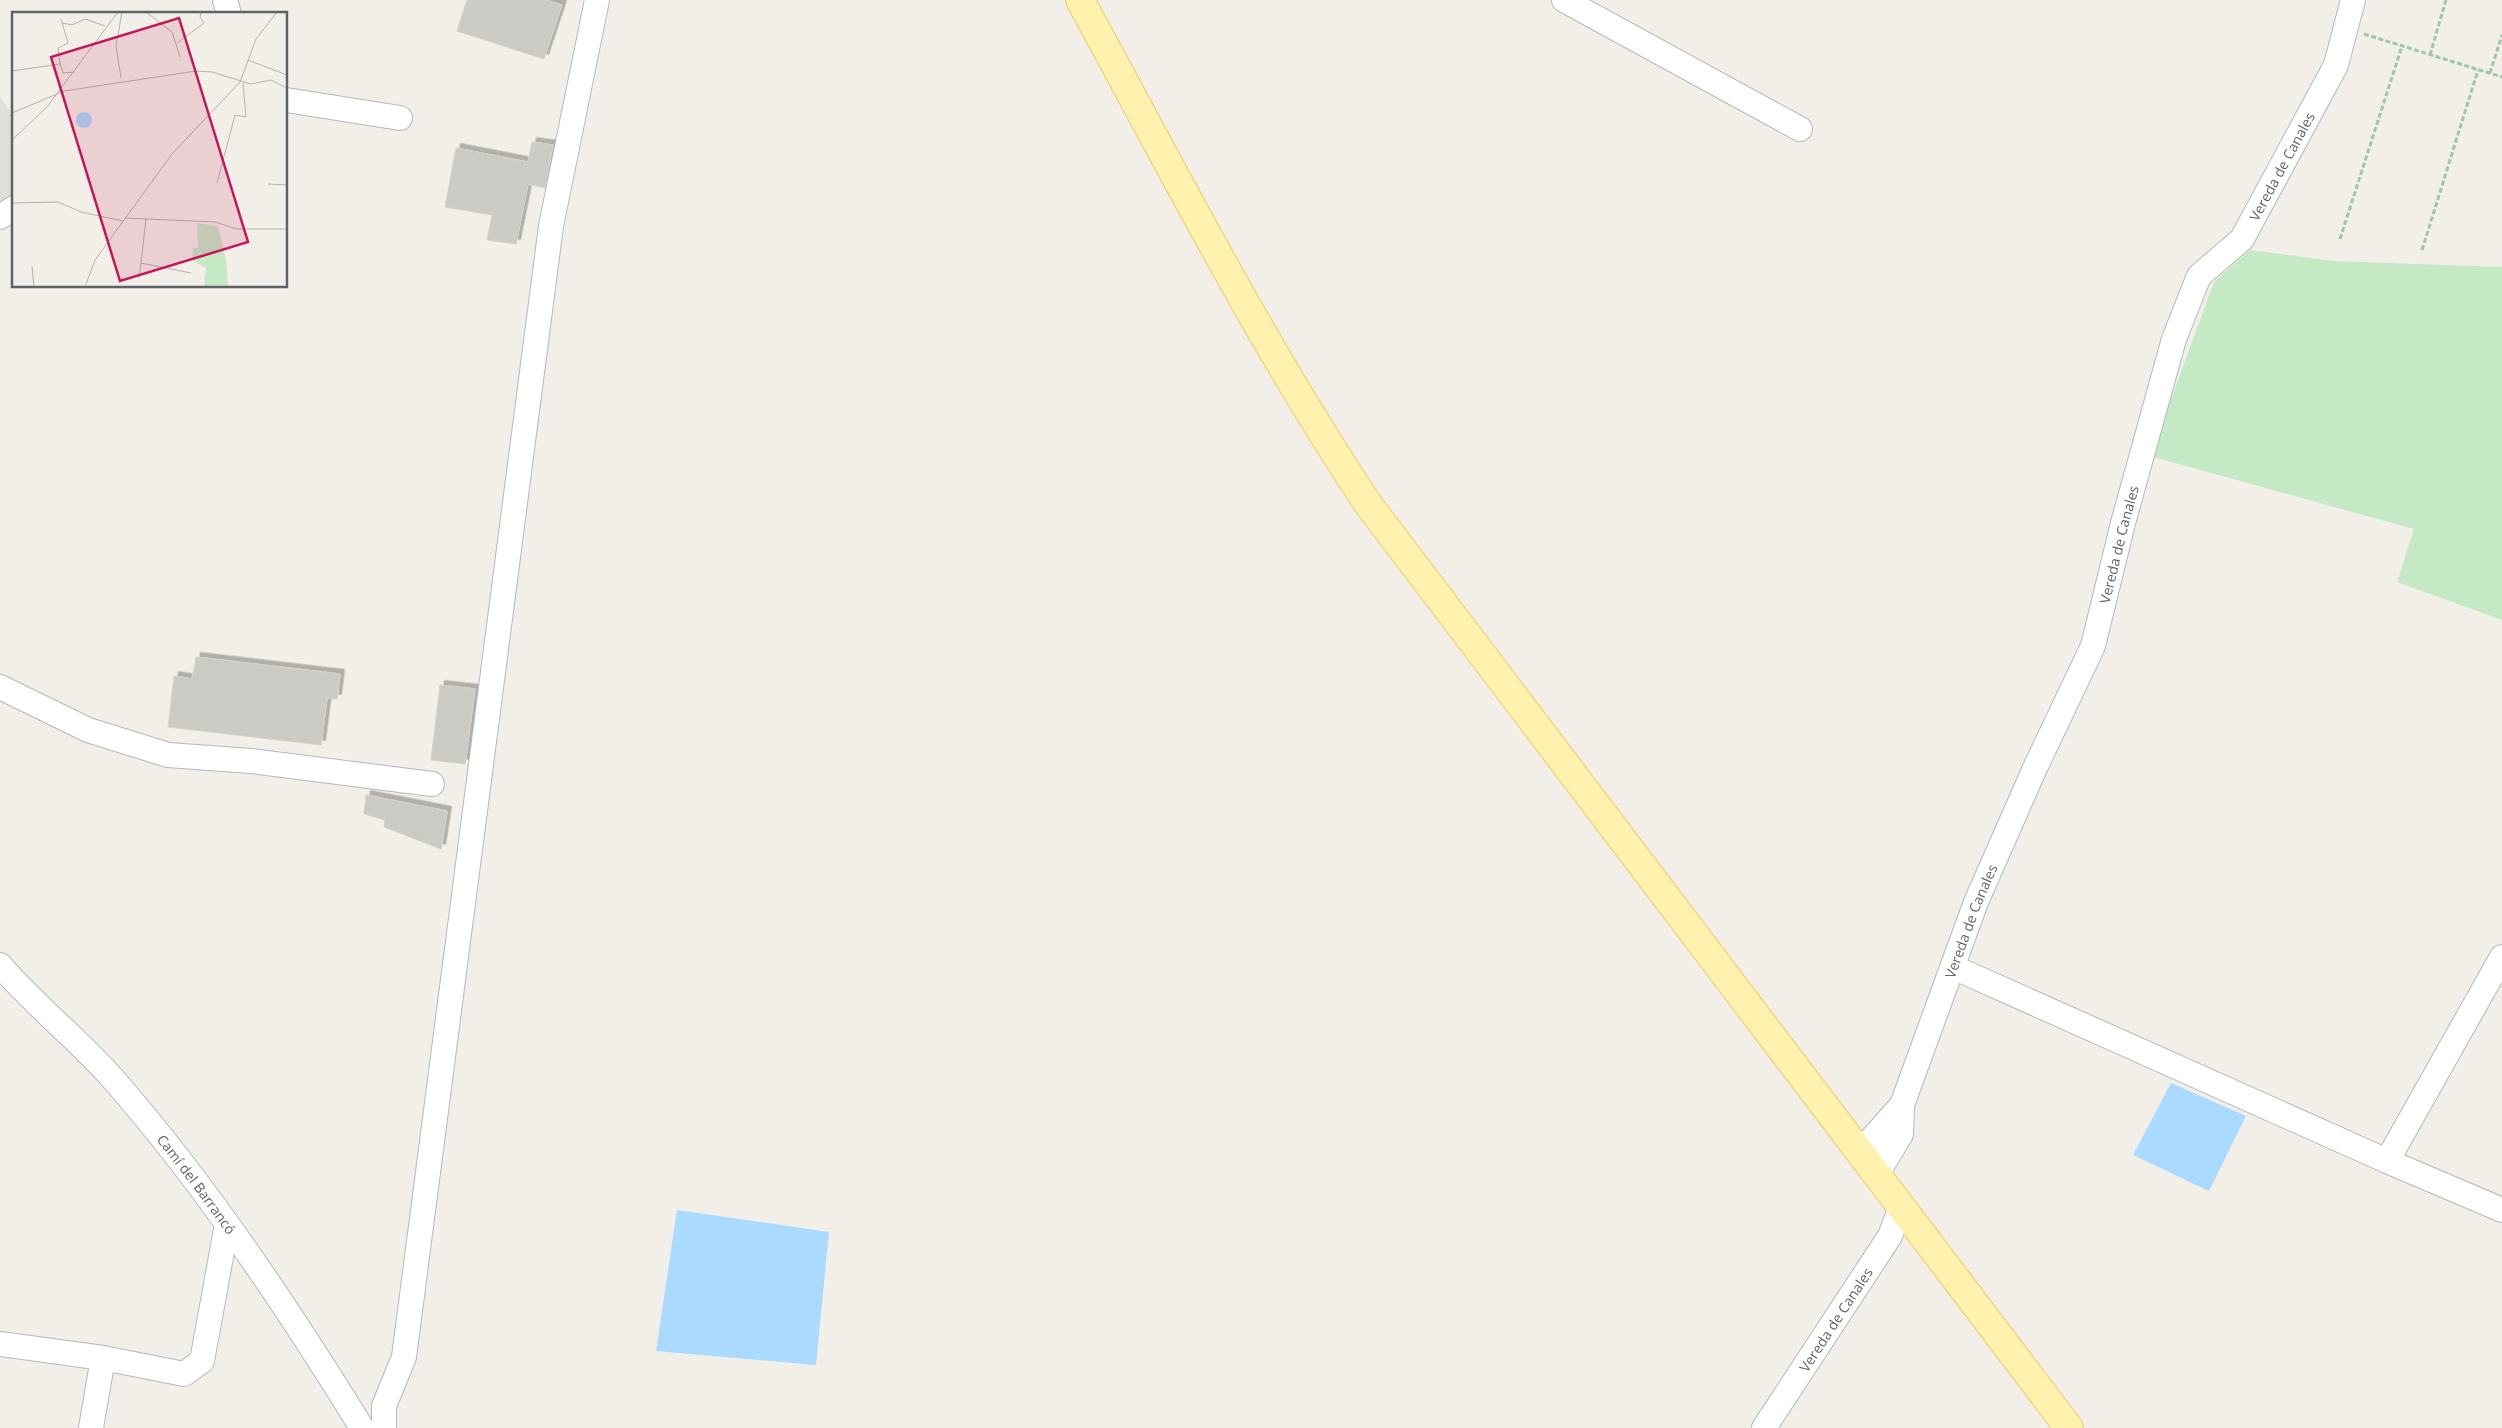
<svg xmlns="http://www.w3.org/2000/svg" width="2502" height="1428" font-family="'Open Sans',sans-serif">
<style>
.industrial{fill:#e0deda}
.green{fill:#c5e8c5}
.water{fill:#aadaff}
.building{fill:#cccac5;stroke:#d6d1c6;filter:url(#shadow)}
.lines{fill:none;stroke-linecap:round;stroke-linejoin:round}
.minor-casing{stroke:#b5b8bc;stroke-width:26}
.major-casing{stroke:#f2c960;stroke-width:30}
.path{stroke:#9cc7a9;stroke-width:3;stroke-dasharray:5 2.5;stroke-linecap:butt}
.minor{stroke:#fff;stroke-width:24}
.major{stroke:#fff2af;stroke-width:28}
.labels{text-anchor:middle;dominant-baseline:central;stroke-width:4;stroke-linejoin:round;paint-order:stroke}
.street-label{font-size:14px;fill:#5f6368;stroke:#fff}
.inset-road{fill:none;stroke:#b3b3b1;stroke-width:1}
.view{fill:#c2185b;fill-opacity:0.15;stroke:#c2185b;stroke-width:2.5}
.inset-edge{fill:none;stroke:#5f6368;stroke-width:2.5}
</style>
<defs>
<filter id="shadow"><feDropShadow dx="4.5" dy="-4.5" stdDeviation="0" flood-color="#0004"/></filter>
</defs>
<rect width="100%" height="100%" fill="#f1efe8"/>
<!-- industrial -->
<path class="industrial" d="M0 96 14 118V194L0 204Z"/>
<!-- green -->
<path class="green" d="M2250 250 2333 261 2502 267V620L2397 582 2414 529 2150 456 2214 282Z"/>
<!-- water -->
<g class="water">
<path d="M2171 1083 2246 1116 2209 1191 2133 1155Z"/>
<path d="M677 1210 829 1232 816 1365 656 1351Z"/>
</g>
<!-- building -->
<g class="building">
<path d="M467 0H546L562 5 544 59 457 31Z"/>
<path d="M532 142 553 145 545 188 528 184 516 244 487 240 492 215 445 207 456 148 528 162Z"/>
<path d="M196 657 340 674 337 699 327 698 321 745 168 727 174 676 192 679Z"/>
<path d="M440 685 475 689 465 764 431 760Z"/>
<path d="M366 795 447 811 441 849 384 827 385 820 364 814Z"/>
</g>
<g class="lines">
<!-- minor casing -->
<g class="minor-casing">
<g id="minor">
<path d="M225 0 229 14"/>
<path d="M1564 0 1800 129"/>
<path d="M286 100 400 118"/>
<path d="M0 217 14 208"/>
<path d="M0 687 88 730 168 755 251 761 432 784"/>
<path id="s1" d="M0 965C35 1006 79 1040 114 1080 208 1188 287 1307 362 1428"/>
<path d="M1953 967 2387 1161 2502 957"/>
<path d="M1860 1152 1902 1105"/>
<path d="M2387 1161 2502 1210"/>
<path id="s2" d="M1877 1174 1901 1134 1902 1105 1976 902 2035 768 2093 646 2123 523 2174 339 2199 276 2242 239 2336 65 2353 0"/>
<path d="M0 1344 103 1358 91 1428"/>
<path d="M103 1358 184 1374 202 1361 227 1224"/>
<path d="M384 1428V1406L404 1357 551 226 597 0"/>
<path id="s3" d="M1764 1428 1890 1236 1901 1207"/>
</g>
</g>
<!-- major casing -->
<g class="major-casing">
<path id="major" d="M1080 0C1173 170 1260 342 1368 504L2069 1428"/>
</g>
<!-- path -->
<g class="path">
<path d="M2364 34 2502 77"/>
<path d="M2430 55 2446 0"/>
<path d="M2490 73 2502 35"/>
<path d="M2340 239 2402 46"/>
<path d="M2422 250 2478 70"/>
</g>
<!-- minor -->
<use href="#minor" class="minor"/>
<!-- major -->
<use href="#major" class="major"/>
</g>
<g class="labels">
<!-- street labels -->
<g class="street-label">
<text stroke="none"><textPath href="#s2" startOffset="1098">Vereda de Canales</textPath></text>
<text stroke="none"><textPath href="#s2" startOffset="678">Vereda de Canales</textPath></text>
<text stroke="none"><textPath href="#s2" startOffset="272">Vereda de Canales</textPath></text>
<text stroke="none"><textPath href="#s1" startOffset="295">Camí del Barrancó</textPath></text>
<text stroke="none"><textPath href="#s3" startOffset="130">Vereda de Canales</textPath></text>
</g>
</g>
<!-- overview -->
<g transform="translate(12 12)">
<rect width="275" height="275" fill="#f1efe8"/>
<path d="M185 211 206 214 214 248 216 275H192L194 256 180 248 181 236H186Z" fill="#c5e8c5"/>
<path d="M64 108a8 8 0 1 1 16 0a8 8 0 1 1-16 0Z" fill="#aadaff"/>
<path class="inset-road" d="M134 0 160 20 168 45M50 11 60 13 73 7 93 14M165 31 192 11 188 5 189 0M236 48 275 63M48 52 51 61 63 60M0 59 48 52 46 36 56 31 49 7M109 66 104 34 110 0M0 101 52 79 184 59 200 60 239 72 259 68 275 76M0 128 35 95 106 0M205 171 223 103 234 105 231 71M256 172 275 173M0 191 46 190 69 200 111 209M113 206 203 210 225 217H275M134 207 129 251 179 261M20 254 22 275M127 266 129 251M73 275 83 248 160 142 228 70 244 27 265 0"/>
<path class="view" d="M167 6 236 230 108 269 39 45Z"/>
<rect width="275" height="275" class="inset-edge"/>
</g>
</svg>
